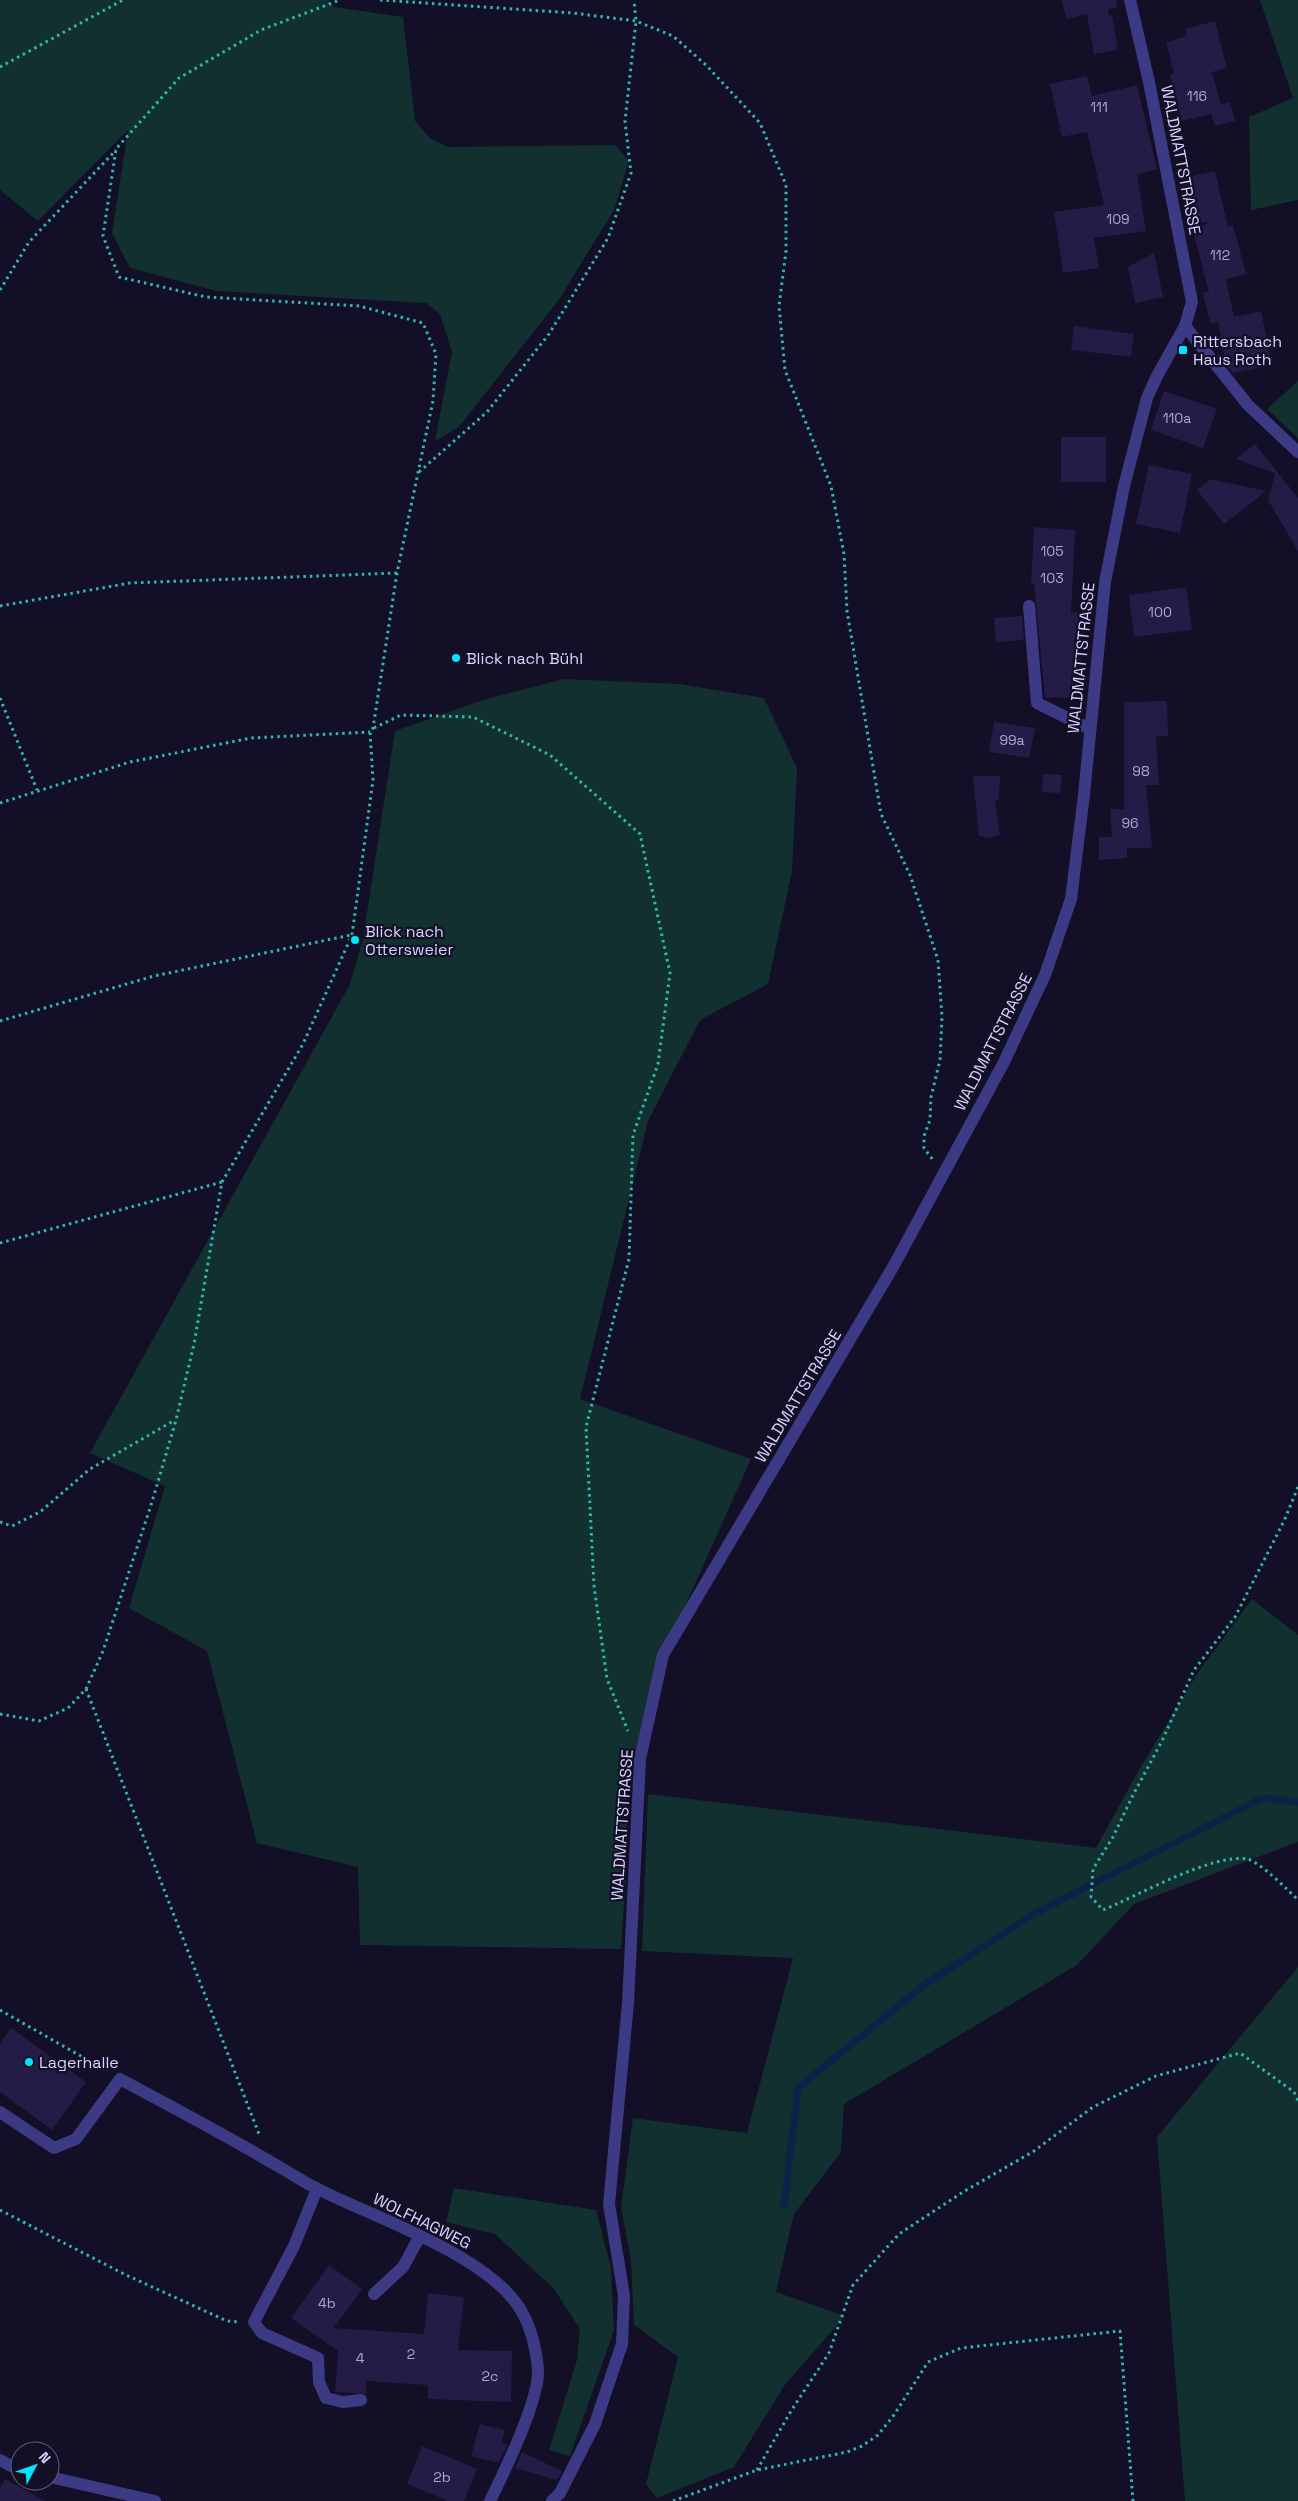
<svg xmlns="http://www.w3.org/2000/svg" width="1298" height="2501" font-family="'Space Grotesk',sans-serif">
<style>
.green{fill:#12302f}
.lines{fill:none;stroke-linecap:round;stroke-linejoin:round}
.stream{stroke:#0c2248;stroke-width:7}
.building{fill:#241b47}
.path{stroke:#2fb8b0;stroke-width:3;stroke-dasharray:2.5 4;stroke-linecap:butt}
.minor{stroke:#3d3a85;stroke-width:12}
.poi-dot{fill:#00e5ff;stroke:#130f26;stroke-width:2}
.labels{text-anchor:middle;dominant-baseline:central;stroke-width:4.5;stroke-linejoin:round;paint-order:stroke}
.number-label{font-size:14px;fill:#aca6d1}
.street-label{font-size:16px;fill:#d9d4ff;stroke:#130f26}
.poi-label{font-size:16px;fill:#d9d4ff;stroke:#130f26;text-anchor:start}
</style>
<rect width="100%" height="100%" fill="#130f26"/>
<!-- green -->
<g class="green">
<path d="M0 0H328L334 7 403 17 415 121 430 138 448 147 615 145 629 161 614 210 560 298 459 427 435 441 452 352 440 314 426 303 216 291 130 268 112 233 128 130 38 221 0 190Z"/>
<path d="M1260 0H1298V200L1251 210 1249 117 1293 98Z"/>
<path d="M1298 381V438L1267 409Z"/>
<path d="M563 679 679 684 764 698 797 768 792 871 768 984 700 1020 648 1121 580 1399 751 1459 663 1655 627 1778 626 1875 621 1949 360 1945 358 1867 257 1843 207 1651 129 1608 165 1486 90 1453 350 984 363 939 395 731 483 700Z"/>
<path d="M1252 1599 1298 1635V1842L1134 1904 1077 1965 844 2104 841 2152 794 2214 776 2292 845 2316 784 2386 734 2467 657 2498 646 2484 678 2357 634 2325 631 2260 621 2208 633 2118 747 2133 793 1958 642 1951 648 1794 1096 1848 1136 1775 1197 1674Z"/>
<path d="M1298 1967V2501H1185L1157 2137Z"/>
<path d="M454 2188 596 2210 611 2268 614 2330 570 2456 549 2450 577 2360 580 2329 554 2289 495 2234 446 2222Z"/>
</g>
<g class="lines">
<!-- stream -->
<path class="stream" d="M784 2206 798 2088 924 1985 1032 1915 1262 1798 1298 1802"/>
</g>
<!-- building -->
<g class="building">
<path d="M1062 0H1116L1117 7 1108 9 1109 16 1112 15 1118 50 1094 54 1087 14 1066 19Z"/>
<path d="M1215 21 1227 68 1212 72 1221 105 1230 102 1235 121 1215 126 1211 114 1182 121 1170 74 1174 73 1166 42 1187 36 1185 29Z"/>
<path d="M1087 76 1092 96 1137 85 1157 169 1137 174 1146 231 1094 238 1099 268 1063 273 1054 212 1104 205 1087 132 1062 137 1050 84Z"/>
<path d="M1215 171 1228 227 1233 225 1246 274 1226 279 1234 317 1261 311 1272 365 1233 373 1226 365 1218 322 1210 323 1203 293 1209 292 1193 231 1211 221 1191 224 1180 179Z"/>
<path d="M1154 253 1163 297 1135 303 1128 267Z"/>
<path d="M1074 326 1134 334 1131 357 1071 350Z"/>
<path d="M1164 391 1217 409 1203 448 1151 430Z"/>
<rect x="1061" y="437" width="45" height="45"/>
<path d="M1255 444 1298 498V551L1268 500 1275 473 1236 459Z"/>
<path d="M1149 465 1192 474 1180 533 1136 524Z"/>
<path d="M1211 479 1266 491 1224 524 1197 490Z"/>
<path d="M1034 527 1075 530 1071 613 1079 612 1082 697 1045 698 1034 584H1031Z"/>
<path d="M1186 587 1192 630 1134 637 1129 595Z"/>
<path d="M1022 616 1024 640 996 642 994 618Z"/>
<path d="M1167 701 1168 736H1156L1159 785H1146L1152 848H1127V858L1099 860V837H1112L1110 809H1124V702Z"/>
<path d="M994 722 1035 728 1029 758 989 752Z"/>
<path d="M1043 774 1062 775 1060 793 1042 792Z"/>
<path d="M973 776H1000L999 799 995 801 1000 835 987 838 979 836Z"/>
<path d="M11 2028 86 2082 52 2130 0 2092V2043Z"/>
<path d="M329 2265 362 2289 334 2328 424 2334 428 2293 464 2297 458 2350 512 2351 511 2402 428 2399V2385L366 2381V2394L335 2392 338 2351 291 2318Z"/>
<path d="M480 2424 505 2430 502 2442 507 2445 499 2463 471 2456Z"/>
<path d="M422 2446 477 2469 464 2501H448L407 2484Z"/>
<path d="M522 2452 562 2471 557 2480 515 2468Z"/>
<path d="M5 2479 45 2501H0V2488Z"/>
</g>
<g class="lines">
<!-- path -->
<g class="path">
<path d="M380 0 573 13 636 21 673 36 706 65 760 123 786 185V251L779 306 785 370 831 486 844 554 847 611 881 814 910 875 938 960 942 1017 940 1060 931 1097 930 1120 924 1136V1148L933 1160"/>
<path d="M0 67 123 0"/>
<path d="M0 290 29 242 116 150"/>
<path d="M419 472 487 412 549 334 608 238 631 173 625 121 636 21 634 0"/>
<path d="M0 606 130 583 397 573"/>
<path d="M0 698 37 790"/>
<path d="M374 728 401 715 473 717 550 755 640 834 670 973 658 1064 633 1135 629 1259 586 1427 594 1586 607 1679 628 1731"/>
<path d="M0 803 130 762 251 738 370 732"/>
<path d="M0 1021 154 976 351 935"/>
<path d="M0 1243 222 1182"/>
<path d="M1298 1487 1284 1521 1235 1617 1194 1670 1162 1741 1133 1795 1113 1837 1093 1869 1091 1897 1103 1910C1137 1896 1213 1853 1247 1859 1259 1861 1289 1891 1298 1900"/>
<path d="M0 1522 12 1526 40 1512 90 1469 175 1420"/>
<path d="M86 1689 259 2134"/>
<path d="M0 1714 39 1721 68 1708 86 1689 103 1651 152 1502 176 1420 194 1344 222 1182 303 1044 352 935 373 780 370 732 373 728 397 573 433 401 436 354 423 323 359 306 206 297 119 277 103 236 116 149 179 78 261 30 340 0"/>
<path d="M0 2010 107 2071"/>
<path d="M0 2210 126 2275 227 2321 239 2322"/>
<path d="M757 2470 791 2411 829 2353 853 2285 899 2234 963 2192 1034 2151 1093 2107 1156 2076 1240 2053 1294 2092 1298 2101"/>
<path d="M673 2501 757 2470 847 2452 862 2446 878 2435 894 2415 928 2362 961 2348 1120 2331 1133 2501"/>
</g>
<!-- minor -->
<g class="minor">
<path d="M1185 326 1248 405 1298 452"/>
<path d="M1029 606 1037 703 1090 729"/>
<path d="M0 2112 54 2148 76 2139 120 2079C170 2106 220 2132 269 2161 286 2170 301 2181 318 2189 374 2218 496 2257 524 2316 532 2331 538 2357 538 2374 536 2407 505 2470 490 2501"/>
<path d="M317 2189 294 2246 254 2322 262 2333 318 2358 319 2382 326 2398 343 2402 361 2400"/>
<path d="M374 2294 403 2267 420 2236"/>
<path d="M0 2460 20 2471"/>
<path d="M50 2477 155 2501"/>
<path d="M552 2501 560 2493 595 2424 622 2344 624 2296 609 2204 628 2003 640 1759 663 1655 893 1267 1003 1064 1045 975 1071 899 1084 795 1105 582 1124 486 1147 398 1157 376 1185 326 1192 302 1149 82 1130 0"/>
</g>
</g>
<!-- markers -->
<g class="poi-dot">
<rect x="1178" y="345" width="10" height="10" rx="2.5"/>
<circle cx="456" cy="658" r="5"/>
<circle cx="355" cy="940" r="5"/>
<circle cx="29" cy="2062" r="5"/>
</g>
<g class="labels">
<!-- number labels -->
<g class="number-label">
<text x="1197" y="96">116</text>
<text x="1099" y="107">111</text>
<text x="1118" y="219">109</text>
<text x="1220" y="255">112</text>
<text x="1177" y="418">110a</text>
<text x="1052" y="551">105</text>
<text x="1052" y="578">103</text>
<text x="1160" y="612">100</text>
<text x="1012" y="740">99a</text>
<text x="1141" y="771">98</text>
<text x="1130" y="823">96</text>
<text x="327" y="2303">4b</text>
<text x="411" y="2354">2</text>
<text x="360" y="2358">4</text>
<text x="490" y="2376">2c</text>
<text x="442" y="2477">2b</text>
</g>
<!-- street labels -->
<g class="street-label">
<text transform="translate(1181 160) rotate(79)">WALDMATTSTRASSE</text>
<text transform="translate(1081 658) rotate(-84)">WALDMATTSTRASSE</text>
<text transform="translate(993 1042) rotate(-63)">WALDMATTSTRASSE</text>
<text transform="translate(798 1396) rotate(-59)">WALDMATTSTRASSE</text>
<text transform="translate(622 1825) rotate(-86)">WALDMATTSTRASSE</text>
<text transform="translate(422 2221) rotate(26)">WOLFHAGWEG</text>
</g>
<!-- poi labels -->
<g class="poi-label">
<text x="1193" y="341">Rittersbach<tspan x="1193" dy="18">Haus Roth</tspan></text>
<text x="466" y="658">Blick nach Bühl</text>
<text x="365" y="931">Blick nach<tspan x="365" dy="18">Ottersweier</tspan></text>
<text x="39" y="2062">Lagerhalle</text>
</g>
</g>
<!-- north arrow -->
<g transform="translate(35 2466) rotate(49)"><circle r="24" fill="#130f26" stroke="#625e7d"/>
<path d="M0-4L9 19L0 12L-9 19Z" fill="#00e5ff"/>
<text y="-8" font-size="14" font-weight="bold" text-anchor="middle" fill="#d9d4ff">N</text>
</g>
</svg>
